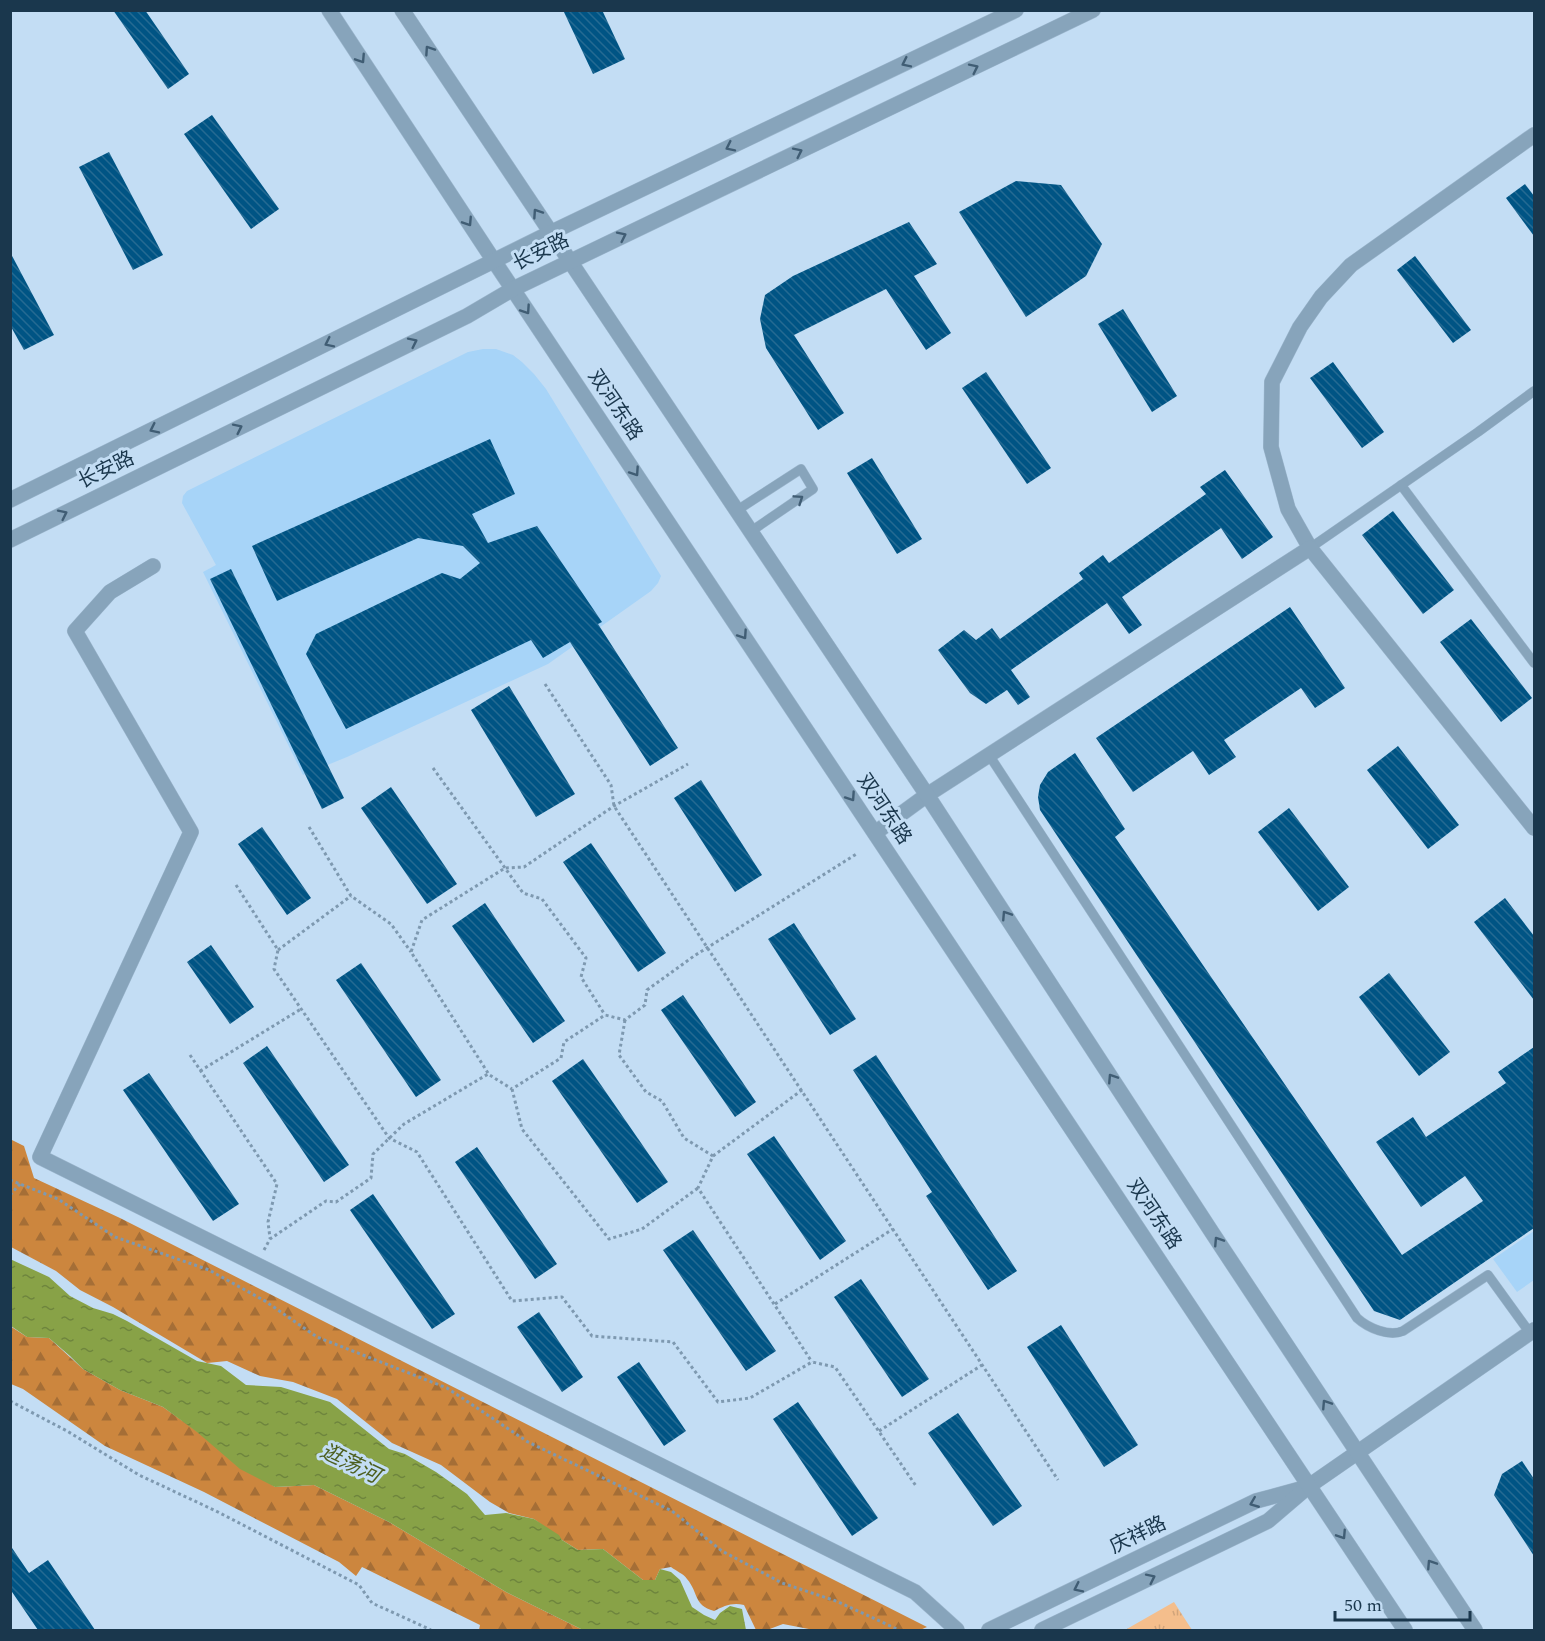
<svg xmlns="http://www.w3.org/2000/svg" width="1545" height="1641" font-family="Spectral,'Noto Sans SC',serif">
<style>
.built{fill:#a7d4f8}
.forest{fill:url(#forest-firs)}
.park{fill:url(#park-tufts)}
.water{fill:url(#water-ripples)}
.building{fill:url(#building-back-hatch)}
.lines{fill:none;stroke-linecap:round;stroke-linejoin:round}
.service-casing{stroke:#9eb8cf;stroke-width:10}
.minor-casing{stroke:#9eb8cf;stroke-width:16}
.tertiary-casing{stroke:#9eb8cf;stroke-width:16}
.path{stroke:#7e99b0;stroke-width:3;stroke-dasharray:3 3;stroke-linecap:butt}
.service{stroke:#87a4bb;stroke-width:9}
.minor{stroke:#87a4bb;stroke-width:15}
.tertiary{stroke:#87a4bb;stroke-width:15}
.oneway{stroke:#405d74}
.labels{text-anchor:middle;dominant-baseline:central;stroke-width:6;stroke-linejoin:round;paint-order:stroke}
.street-label{font-size:20px;fill:#1a374d;stroke:#c3ddf4}
.water-label{font-size:21px;font-style:italic;fill:#4d5f1f;stroke:#c3ddf4}
</style>
<defs>
<pattern id="forest-firs" width="22" height="20" patternUnits="userSpaceOnUse" patternTransform="scale(1.5)"><rect width="22" height="20" fill="#cc863e"/><path d="M5 1l3.5 6h-7zM16 11l3.5 6h-7z" fill="#a56e36"/></pattern>
<pattern id="park-tufts" width="24" height="20" patternUnits="userSpaceOnUse" patternTransform="scale(1.5)"><rect width="24" height="20" fill="#f4be8c"/><path d="M3 7l-1-3M5 7V3M7 7l1-3M15 17l-1-3M17 17v-4M19 17l1-3" fill="none" stroke="#d1a47a"/></pattern>
<pattern id="water-ripples" width="26" height="14" patternUnits="userSpaceOnUse" patternTransform="scale(1.5)"><rect width="26" height="14" fill="#88a247"/><path d="M2 4q2-2 4 0t4 0M15 11q2-2 4 0t4 0" fill="none" stroke="#6e853d"/></pattern>
<pattern id="building-back-hatch" width="6" height="6" patternUnits="userSpaceOnUse" patternTransform="scale(1.5)"><rect width="6" height="6" fill="#005484"/><path d="M-1 5l2 2M0 0l6 6M5-1l2 2" fill="none" stroke="#256a92"/></pattern>
</defs>
<rect width="100%" height="100%" fill="#c3ddf4"/>
<!-- built -->
<g class="built">
<path d="M483 349H496L513 355 522 362 534 374 546 389 661 576 658 583 651 591 548 664 347 757 303 775 203 572 216 565 182 503 183 496 187 491 468 352Z"/>
<path d="M1534 1231V1280L1517 1292 1493 1259Z"/>
</g>
<!-- forest -->
<g class="forest">
<path d="M10 1139 24 1146 34 1178 120 1218 927 1627 920 1630H814L783 1624 767 1630H756L744 1605C732 1602 724 1606 714 1611 693 1605 699 1593 687 1579 684 1574 676 1571 671 1567L660 1569 655 1580H643L603 1549 578 1550 562 1540 534 1519 509 1513 490 1502 441 1465 392 1443 337 1399 293 1382 260 1376 227 1361 207 1363 113 1307 80 1290 56 1271 11 1247Z"/>
<path d="M10 1326 27 1337 49 1338 83 1369 120 1390 163 1407 275 1487 314 1485 389 1522 506 1592 583 1630H479L480 1625 362 1567 356 1576 339 1562 204 1492 105 1446 23 1389 11 1384Z"/>
</g>
<!-- park -->
<path class="park" d="M1174 1602 1192 1630H1125Z"/>
<!-- water -->
<path class="water" d="M10 1259 49 1277 70 1296 93 1308 113 1314 127 1321 197 1361 221 1366 246 1385 281 1387 330 1402 389 1449 405 1454 436 1472 467 1494 485 1515 506 1513 534 1519 559 1535 562 1540 578 1550 603 1549 643 1580H655L660 1569 671 1572 680 1580 692 1607 704 1615 715 1620 720 1613 730 1606 742 1609 746 1630H583L506 1592 389 1522 314 1485 275 1487 240 1469 197 1432 163 1407 120 1390 83 1369 70 1356 49 1338 27 1337 11 1326Z"/>
<!-- building -->
<g class="building">
<path d="M113 10H145L189 74 168 89Z"/>
<path d="M563 10H602L625 59 593 74Z"/>
<path d="M212 115 279 209 251 229 184 134Z"/>
<path d="M109 152 163 255 133 270 79 167Z"/>
<path d="M1016 181 1061 185 1102 244 1086 276 1026 317 959 212Z"/>
<path d="M1525 184 1534 196V236L1506 198Z"/>
<path d="M909 222 937 264 914 276 951 333 926 350 886 289 794 335 844 413 818 430 766 348 760 319 765 295 793 276Z"/>
<path d="M10 252 54 335 24 350 10 325Z"/>
<path d="M1415 256 1471 330 1453 343 1397 270Z"/>
<path d="M1123 309 1177 396 1152 412 1098 324Z"/>
<path d="M1333 362 1384 432 1362 448 1310 378Z"/>
<path d="M986 372 1051 468 1027 484 962 388Z"/>
<path d="M490 439 515 494 472 514 488 543 537 526 602 622 598 624 678 748 650 766 570 642 543 658 531 640 346 729 306 654 316 634 442 573 460 579 480 563 463 546 418 538 277 601 252 546Z"/>
<path d="M872 458 922 539 897 554 847 473Z"/>
<path d="M1225 470 1273 537 1242 559 1221 528 1122 597 1142 625 1129 634 1107 603 1011 670 1030 697 1018 705 1007 690 986 704 970 693 938 650 964 630 976 640 992 628 1000 639 1083 579 1079 573 1103 555 1109 563 1206 494 1200 487Z"/>
<path d="M1393 511 1454 590 1423 614 1362 535Z"/>
<path d="M231 569 344 798 322 809 210 579Z"/>
<path d="M1290 607 1345 688 1315 708 1301 688 1224 740 1236 757 1209 775 1193 751 1133 792 1096 738Z"/>
<path d="M1471 619 1532 698 1501 722 1440 642Z"/>
<path d="M509 686 575 794 536 817 471 710Z"/>
<path d="M1398 746 1459 825 1428 849 1367 770Z"/>
<path d="M1075 753 1125 829 1115 837 1402 1255 1483 1201 1465 1176 1421 1207 1376 1142 1413 1117 1426 1137 1506 1083 1498 1072 1534 1047V1228L1400 1320 1374 1311 1040 810 1038 797 1040 785 1048 772Z"/>
<path d="M701 780 762 875 735 892 674 798Z"/>
<path d="M391 787 457 884 427 904 361 808Z"/>
<path d="M1289 808 1349 887 1318 911 1258 832Z"/>
<path d="M262 827 311 898 287 915 238 844Z"/>
<path d="M591 843 666 953 638 972 563 862Z"/>
<path d="M1505 898 1534 936V1000L1474 922Z"/>
<path d="M485 903 565 1021 533 1043 452 926Z"/>
<path d="M794 923 856 1019 830 1035 768 939Z"/>
<path d="M211 945 254 1007 230 1024 187 962Z"/>
<path d="M361 963 441 1080 416 1097 336 980Z"/>
<path d="M1389 973 1450 1052 1419 1076 1359 997Z"/>
<path d="M683 995 756 1102 735 1117 661 1010Z"/>
<path d="M267 1046 349 1165 324 1182 243 1063Z"/>
<path d="M876 1055 1017 1271 988 1290 926 1196 932 1192 853 1070Z"/>
<path d="M583 1059 668 1182 637 1203 552 1081Z"/>
<path d="M149 1073 239 1204 213 1221 123 1090Z"/>
<path d="M774 1136 846 1241 820 1260 747 1154Z"/>
<path d="M477 1147 557 1264 535 1279 455 1162Z"/>
<path d="M373 1194 455 1314 432 1329 350 1210Z"/>
<path d="M693 1230 776 1351 746 1371 663 1250Z"/>
<path d="M861 1279 929 1379 902 1397 834 1297Z"/>
<path d="M539 1312 583 1377 562 1392 517 1327Z"/>
<path d="M1061 1325 1138 1445 1104 1467 1027 1347Z"/>
<path d="M639 1362 686 1431 664 1446 617 1377Z"/>
<path d="M798 1402 878 1518 852 1536 773 1419Z"/>
<path d="M958 1413 1022 1506 993 1526 928 1433Z"/>
<path d="M1522 1461 1534 1479V1556L1494 1495 1502 1474Z"/>
<path d="M10 1545 29 1573 48 1560 95 1630H38L10 1589Z"/>
</g>
<g class="lines">
<!-- service casing -->
<g class="service-casing">
<g id="service">
<path d="M1401 485 1534 663"/>
<path d="M736 511 801 469 813 489 750 532"/>
<path d="M1310 548 1478 432 1534 391"/>
<path d="M989 755 1357 1318C1368 1328 1389 1337 1403 1331L1488 1275 1530 1333"/>
</g>
</g>
<!-- minor casing -->
<g class="minor-casing">
<g id="minor">
<path d="M1310 548 1288 509 1271 447 1272 382 1300 327 1321 297 1351 265 1534 135"/>
<path d="M153 566 110 592 75 631 191 832 40 1157 915 1592 957 1630"/>
<path d="M875 833 927 795 1310 548 1534 828"/>
<path d="M989 1630 1256 1501 1304 1488"/>
<path d="M1042 1630 1268 1521 1309 1486 1534 1330"/>
</g>
</g>
<!-- tertiary casing -->
<g class="tertiary-casing">
<g id="tertiary">
<path d="M329 10 494 261 1405 1630"/>
<path d="M402 10 927 795 1213 1234 1475 1630"/>
<path d="M10 500 550 233 1016 10"/>
<path d="M10 540 467 316 513 289 1093 10"/>
</g>
</g>
<!-- path -->
<g class="path">
<path d="M545 684 611 785 614 806 1058 1480"/>
<path d="M433 768 523 893 542 899 586 958 581 977 605 1015"/>
<path d="M309 827 351 896 391 924 411 952"/>
<path d="M236 885 278 950 274 969 389 1138 417 1152 512 1301 562 1297 592 1336 673 1342 718 1402 750 1398 812 1362 835 1367 916 1486"/>
<path d="M278 950 351 896"/>
<path d="M625 1020 619 1055 646 1092 662 1101 684 1138 713 1156 698 1188 812 1362"/>
<path d="M190 1055 277 1184 268 1222 270 1238"/>
<path d="M200 1071 301 1009"/>
<path d="M488 1073 411 952 422 920 505 868 524 867 614 806 688 764"/>
<path d="M512 1089 522 1129 609 1239 642 1229 698 1188"/>
<path d="M713 1156 802 1090"/>
<path d="M10 1180 58 1199 115 1237 209 1270 265 1301 317 1337 447 1388 528 1442 672 1511 722 1551 782 1583 836 1601 899 1630"/>
<path d="M10 1195 20 1184"/>
<path d="M264 1250 270 1239 326 1201 336 1202 371 1178 373 1154 404 1124 488 1074 512 1089 561 1058 564 1042 605 1015 625 1020 645 1005 647 990 694 956 858 853"/>
<path d="M775 1304 893 1229"/>
<path d="M10 1401 67 1431 139 1475 216 1511 359 1585 372 1603 431 1630"/>
<path d="M879 1431 982 1365"/>
</g>
<!-- service -->
<use href="#service" class="service"/>
<!-- minor -->
<use href="#minor" class="minor"/>
<!-- tertiary -->
<use href="#tertiary" class="tertiary"/>
</g>
<!-- one-way arrows -->
<defs><path id="oneway-chevron" d="M-2-3.5L2.5 0L-2 3.5" fill="none" stroke-width="1.6" stroke-linecap="round" stroke-linejoin="round" transform="scale(1.5)"/></defs>
<g class="oneway">
<use href="#oneway-chevron" transform="translate(429 50) rotate(-124)"/>
<use href="#oneway-chevron" transform="translate(361 59) rotate(57)"/>
<use href="#oneway-chevron" transform="translate(906 63) rotate(154)"/>
<use href="#oneway-chevron" transform="translate(974 68) rotate(-26)"/>
<use href="#oneway-chevron" transform="translate(730 147) rotate(154)"/>
<use href="#oneway-chevron" transform="translate(798 152) rotate(-26)"/>
<use href="#oneway-chevron" transform="translate(537 213) rotate(-124)"/>
<use href="#oneway-chevron" transform="translate(468 222) rotate(57)"/>
<use href="#oneway-chevron" transform="translate(622 236) rotate(-26)"/>
<use href="#oneway-chevron" transform="translate(526 310) rotate(56)"/>
<use href="#oneway-chevron" transform="translate(413 342) rotate(-26)"/>
<use href="#oneway-chevron" transform="translate(329 343) rotate(154)"/>
<use href="#oneway-chevron" transform="translate(238 428) rotate(-26)"/>
<use href="#oneway-chevron" transform="translate(154 429) rotate(154)"/>
<use href="#oneway-chevron" transform="translate(635 472) rotate(56)"/>
<use href="#oneway-chevron" transform="translate(799 499) rotate(-34)"/>
<use href="#oneway-chevron" transform="translate(63 514) rotate(-26)"/>
<use href="#oneway-chevron" transform="translate(743 635) rotate(56)"/>
<use href="#oneway-chevron" transform="translate(851 797) rotate(56)"/>
<use href="#oneway-chevron" transform="translate(1006 915) rotate(-123)"/>
<use href="#oneway-chevron" transform="translate(1112 1078) rotate(-123)"/>
<use href="#oneway-chevron" transform="translate(1218 1241) rotate(-123)"/>
<use href="#oneway-chevron" transform="translate(1326 1404) rotate(-123)"/>
<use href="#oneway-chevron" transform="translate(1254 1503) rotate(158)"/>
<use href="#oneway-chevron" transform="translate(1342 1535) rotate(57)"/>
<use href="#oneway-chevron" transform="translate(1431 1564) rotate(-123)"/>
<use href="#oneway-chevron" transform="translate(1151 1578) rotate(-26)"/>
<use href="#oneway-chevron" transform="translate(1078 1588) rotate(154)"/>
</g>
<g class="labels">
<!-- street labels -->
<g class="street-label">
<text transform="translate(541 252) rotate(-26)">长安路</text>
<text transform="translate(615 405) rotate(56)">双河东路</text>
<text transform="translate(106 470) rotate(-26)">长安路</text>
<text transform="translate(884 809) rotate(56)">双河东路</text>
<text transform="translate(1154 1214) rotate(56)">双河东路</text>
<text transform="translate(1138 1535) rotate(-26)">庆祥路</text>
</g>
<!-- water labels -->
<g class="water-label">
<text transform="translate(350 1464) rotate(26)">逛荡河</text>
</g>
</g>
<!-- border -->
<rect width="1545" height="1641" fill="none" stroke="#1a374d" stroke-width="24"/>
<!-- scale -->
<path d="M1335 1611v9h135v-9" fill="none" stroke="#1a374d" stroke-width="3"/>
<text x="1344" y="1611" font-size="18" fill="#1a374d" stroke="#c3ddf4" stroke-width="4.5" paint-order="stroke">50 m</text>
</svg>
